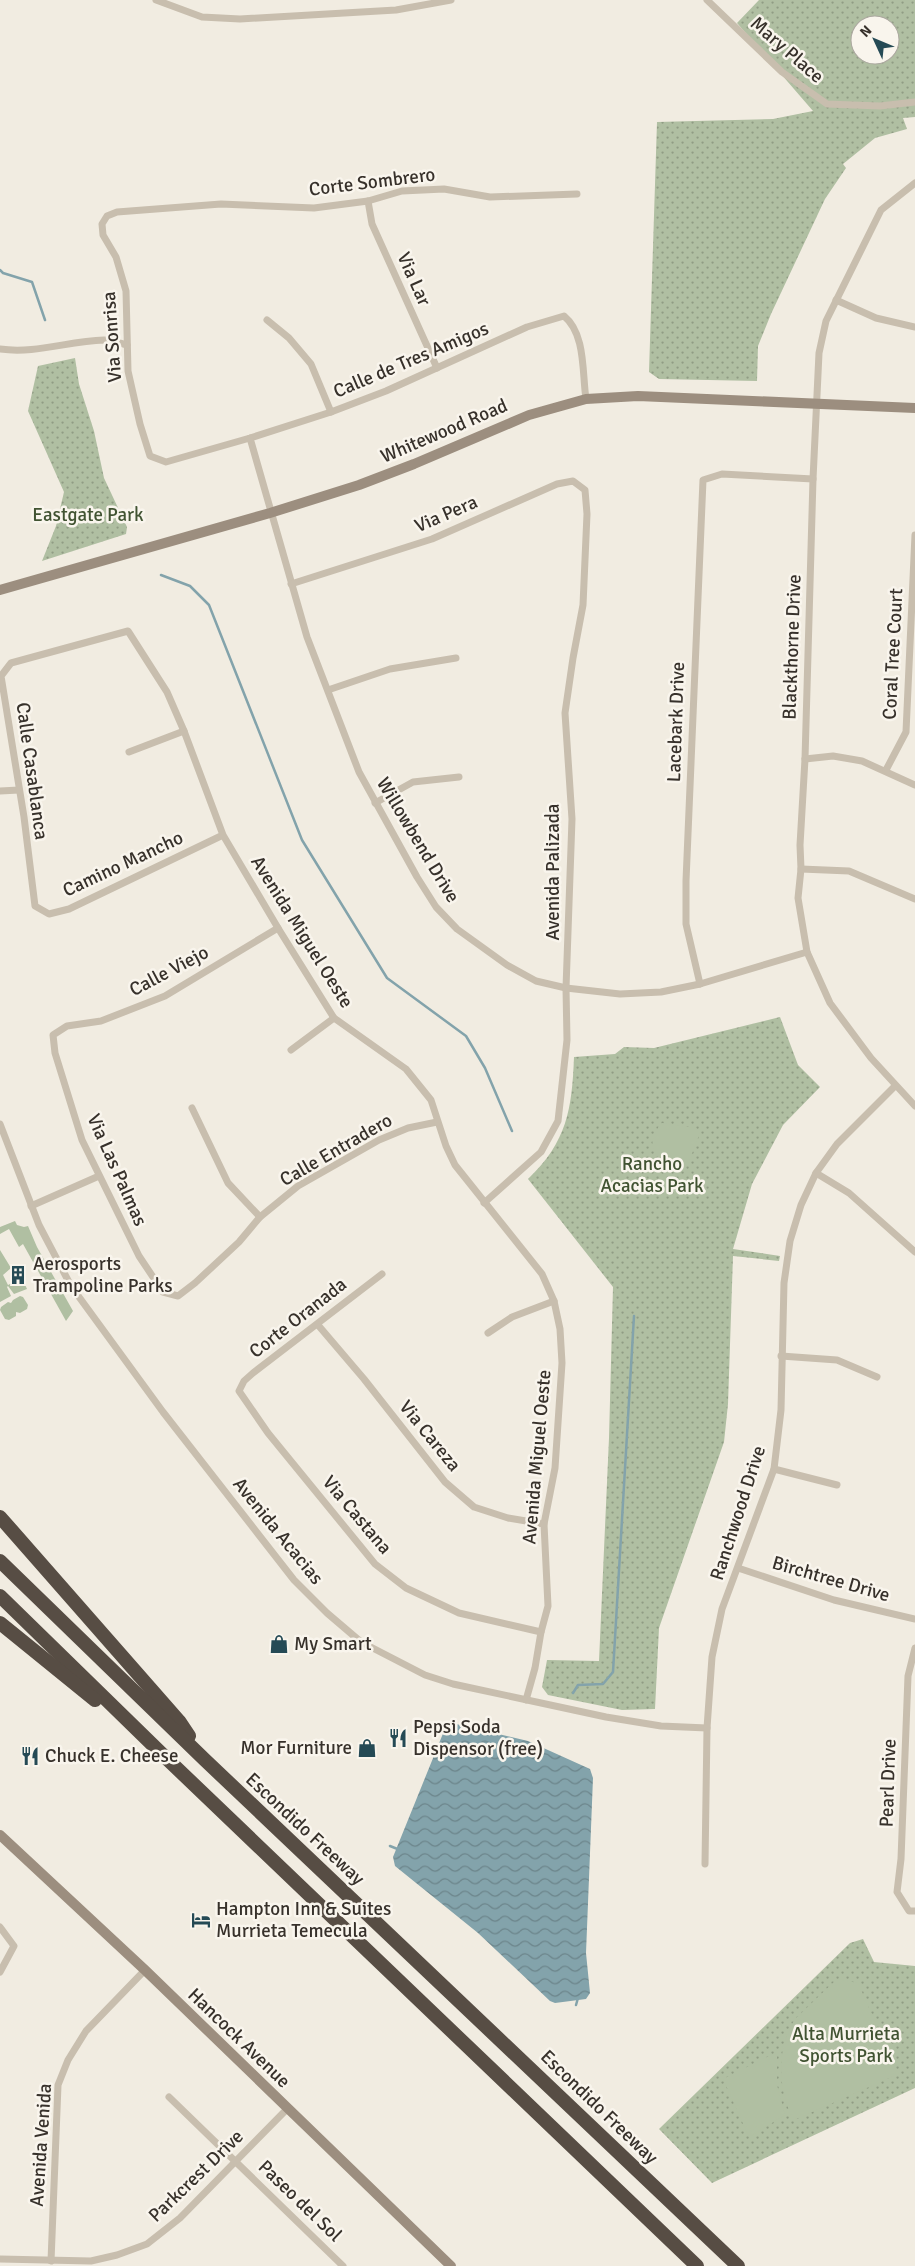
<svg xmlns="http://www.w3.org/2000/svg" width="915" height="2266" font-family="Signika,sans-serif">
<style>
.grass{fill:url(#grass-dots);fill-rule:evenodd}
.garden{fill:#b0bfa2}
.water{fill:url(#water-waves)}
.lines{fill:none;stroke-linecap:round;stroke-linejoin:round}
.stream{stroke:#83a3ab;stroke-width:2.5}
.minor{stroke:#c8beae;stroke-width:7}
.secondary{stroke:#9c8e7f;stroke-width:10}
.motorway{stroke:#574d44;stroke-width:14}
.labels{text-anchor:middle;dominant-baseline:central;stroke-width:5;stroke-linejoin:round;paint-order:stroke}
.street-label{font-size:19px;fill:#37312b;stroke:#f9f5ed}
.park-label{font-size:19px;fill:#415332;stroke:#f9f5ed}
.poi-label{font-size:19px;fill:#37312b;stroke:#f9f5ed;text-anchor:start}
</style>
<defs>
<pattern id="grass-dots" width="8" height="8" patternUnits="userSpaceOnUse" patternTransform="scale(1.25)"><rect width="8" height="8" fill="#b0bfa2"/><path d="M2 2h.1M6 6h.1" fill="none" stroke="#909c84" stroke-width="1.8" stroke-linecap="round"/></pattern>
<pattern id="water-waves" width="16" height="10" patternUnits="userSpaceOnUse" patternTransform="scale(1.25)"><rect width="16" height="10" fill="#83a3ab"/><path d="M0 5q4-4 8 0t8 0" fill="none" stroke="#6c858b"/></pattern>
</defs>
<rect width="100%" height="100%" fill="#f1ece1"/>
<!-- grass -->
<g class="grass">
<path d="M759 0H915V117L903 118 907 129 875 138 843 164 846 168 825 199 771 314 758 346 757 381 659 379 649 372 657 122 773 119 813 111 737 23ZM860 25H890V55H860Z"/>
<path d="M75 358 79 384 94 431 104 478 127 527 126 534 42 561 56 526 64 492 28 411 38 366Z"/>
<path d="M780 1017 798 1065 820 1087 783 1125 752 1184 733 1249 780 1256 779 1261 733 1256 728 1404 724 1442 659 1628 655 1709 622 1710 548 1695 542 1687 547 1660 599 1661 609 1438 613 1287 528 1179C567 1142 572 1109 574 1057L615 1054 624 1047 654 1048Z"/>
<path d="M863 1939 874 1962 915 1966V2088L712 2183 659 2129 850 1943Z"/>
</g>
<!-- garden -->
<g class="garden">
<path d="M662 1123 696 1128 700 1133 688 1164C659 1170 640 1146 662 1123Z"/>
<path d="M15 1221 17 1225 24 1227 28 1226 37 1247 73 1311 66 1321 23 1244 19 1247 9 1229 0 1234V1227Z"/>
<path d="M0 1250 11 1268 3 1275 8 1285 22 1278 27 1289 14 1294 8 1286 7 1287 11 1296 0 1302Z"/>
<path d="M20 1296 23 1297 28 1305 27 1309 20 1313 16 1312V1316L9 1320 5 1319 0 1310 1 1307 8 1302 11 1303 13 1300Z"/>
<path d="M837 1979 858 1983 897 2071 894 2076 794 2120C777 2091 776 2045 796 2018Z"/>
<path d="M777 2052V2085L785 2115 749 2137 723 2079Z"/>
</g>
<!-- water -->
<path class="water" d="M456 1724 528 1741 590 1769 593 1778 586 1953 590 1993 586 1999 555 2003 550 2001 478 1933 395 1866 393 1857 444 1731 449 1725Z"/>
<g class="lines">
<!-- stream -->
<g class="stream">
<path d="M0 270 3 273 32 282 45 320"/>
<path d="M161 575 190 586 209 605 302 840 387 978 466 1036 485 1068 512 1131"/>
<path d="M573 1693 578 1685 603 1684 613 1672 634 1316"/>
<path d="M390 1846 400 1850"/>
<path d="M576 2005 578 1998"/>
</g>
<!-- minor -->
<g class="minor">
<path d="M156 0 202 17 240 19 396 10 451 0"/>
<path d="M707 0 782 72 827 104 880 106 915 102"/>
<path d="M915 183 881 210 826 321 819 353 813 479 805 759 800 845 801 869 798 898 807 952 830 1003 871 1058 915 1106"/>
<path d="M577 194 490 197 444 189 402 191 368 201 314 208 221 204 117 212 107 216 102 224 103 235 116 257 126 291 128 371 140 424 150 456 166 462 250 438 331 412 386 391 527 327 564 316C586 334 582 373 586 399"/>
<path d="M368 201 372 224 437 368"/>
<path d="M836 300 876 318 915 327"/>
<path d="M267 320 289 338 311 364 331 412"/>
<path d="M0 349C36 354 68 341 104 340 112 340 120 343 127 345"/>
<path d="M250 438 307 637 359 772 417 877 436 907 457 929 507 965 536 981 566 988 620 994 661 992 700 984 807 952"/>
<path d="M291 584 432 539 557 484 573 481 585 490 587 514 583 605 573 658 565 713 572 819 566 988 567 1040 558 1121 541 1152 484 1203"/>
<path d="M328 690 390 669 456 658"/>
<path d="M129 752 184 731"/>
<path d="M805 759 833 756 862 761 915 785"/>
<path d="M886 770 906 732 915 535"/>
<path d="M0 791 19 790"/>
<path d="M375 803 413 782 459 777"/>
<path d="M223 835 69 909 49 914 35 906 24 817 1 676 11 663 128 631 167 692 184 731 223 835 278 928 334 1018 406 1069 431 1100 446 1146 455 1165 542 1274 554 1301 560 1329 562 1363 555 1468 544 1524 548 1606 541 1632 535 1668 526 1700"/>
<path d="M801 869 849 871 915 899"/>
<path d="M278 928 165 996 101 1021 67 1026 53 1035 55 1053 82 1140 139 1256 163 1292 178 1296 195 1283 239 1242 260 1217 298 1186 379 1140 408 1128 437 1122"/>
<path d="M700 984 686 924V881L703 480 722 474 813 479"/>
<path d="M291 1050 334 1018"/>
<path d="M192 1108 228 1183 260 1217"/>
<path d="M0 1124 39 1225 71 1286 163 1412 294 1580 327 1613 361 1642 425 1675 453 1684 606 1717 661 1726 707 1728"/>
<path d="M816 1173 849 1193 915 1252"/>
<path d="M31 1206 99 1176"/>
<path d="M382 1274 253 1373 244 1381 239 1391 268 1433 375 1564 406 1588 459 1613 541 1632"/>
<path d="M318 1325 364 1379 445 1482 474 1507 508 1518 544 1524"/>
<path d="M488 1333 512 1317 554 1301"/>
<path d="M781 1356 837 1360 877 1377"/>
<path d="M774 1469 837 1485"/>
<path d="M738 1568 834 1600 915 1619"/>
<path d="M915 1648 908 1676 901 1859 897 1892 909 1911H915"/>
<path d="M705 1864 707 1728 712 1657 722 1609 774 1469 781 1410 784 1283 790 1241 801 1205 816 1173 837 1144 895 1086"/>
<path d="M0 1927 14 1946 0 1972"/>
<path d="M169 2097 343 2266"/>
<path d="M0 2259 91 2261 117 2255 147 2244 180 2218 287 2109"/>
<path d="M51 2261 58 2085 68 2060 86 2031 145 1970"/>
</g>
<!-- secondary -->
<g class="secondary">
<path d="M0 590 270 513 359 485 414 464 529 415 586 399 638 396 915 408"/>
<path d="M0 1835 145 1970 451 2266"/>
</g>
<!-- motorway -->
<g class="motorway">
<path d="M0 1517 179 1721 189 1736"/>
<path d="M0 1561 205 1760 738 2266"/>
<path d="M0 1596 163 1755 697 2266"/>
<path d="M0 1623 95 1700"/>
</g>
</g>
<!-- icons -->
<defs>
<g id="building-bare" transform="scale(1.5)"><path d="M-4-6H4V6H1V3H-1V6H-4ZM-2.5-4.3h1.7v1.8h-1.7ZM.8-4.3h1.7v1.8H.8ZM-2.5-1h1.7V.8h-1.7ZM.8-1h1.7V.8H.8Z" fill="#254a55" stroke="#f9f5ed" stroke-width="2.5" paint-order="stroke"/></g>
<g id="shop-bare" transform="scale(1.5)"><path d="M-5-2.5h2.3a2.7 3.5 0 0 1 5.4 0H5L5.5 6h-11ZM-1.5-2.5h3a1.5 2.3 0 0 0-3 0Z" fill="#254a55" stroke="#f9f5ed" stroke-width="2.5" paint-order="stroke"/></g>
<g id="restaurant-bare" transform="scale(1.5)"><path d="M-5-6h1v4h1v-4h1v4h1v-4h1v5L-1.5 .5V6h-2V.5L-5-1ZM5-6V6H3V1.5H1.5Q1.5-4 5-6Z" fill="#254a55" stroke="#f9f5ed" stroke-width="2.5" paint-order="stroke"/></g>
<g id="hotel-bare" transform="scale(1.5)"><path d="M-6-4.5h1.5V1H6V5H4.5V3h-9V5H-6ZM-4 0a1.8 1.8 0 1 1 3.6 0ZM.5 0V-2.5h3Q6-2.5 6 0Z" fill="#254a55" stroke="#f9f5ed" stroke-width="2.5" paint-order="stroke"/></g>
</defs>
<g fill-rule="evenodd">
<use href="#building-bare" x="18" y="1275"/>
<use href="#shop-bare" x="279" y="1644"/>
<use href="#restaurant-bare" x="398" y="1738"/>
<use href="#shop-bare" x="367" y="1748"/>
<use href="#restaurant-bare" x="30" y="1756"/>
<use href="#hotel-bare" x="201" y="1920"/>
</g>
<g class="labels">
<!-- street labels -->
<g class="street-label">
<text transform="translate(787 50) rotate(41)">Mary Place</text>
<text transform="translate(372 182) rotate(-7)">Corte Sombrero</text>
<text transform="translate(414 279) rotate(66)">Via Lar</text>
<text transform="translate(112 337) rotate(-94)">Via Sonrisa</text>
<text transform="translate(411 360) rotate(-23)">Calle de Tres Amigos</text>
<text transform="translate(444 431) rotate(-23)">Whitewood Road</text>
<text transform="translate(446 514) rotate(-23)">Via Pera</text>
<text transform="translate(792 647) rotate(-88)">Blackthorne Drive</text>
<text transform="translate(893 654) rotate(-87)">Coral Tree Court</text>
<text transform="translate(676 722) rotate(-88)">Lacebark Drive</text>
<text transform="translate(32 771) rotate(82)">Calle Casablanca</text>
<text transform="translate(418 840) rotate(59)">Willowbend Drive</text>
<text transform="translate(123 864) rotate(-25)">Camino Mancho</text>
<text transform="translate(553 872) rotate(-90)">Avenida Palizada</text>
<text transform="translate(302 932) rotate(58)">Avenida Miguel Oeste</text>
<text transform="translate(169 971) rotate(-28)">Calle Viejo</text>
<text transform="translate(336 1150) rotate(-30)">Calle Entradero</text>
<text transform="translate(117 1170) rotate(66)">Via Las Palmas</text>
<text transform="translate(298 1318) rotate(-38)">Corte Oranada</text>
<text transform="translate(430 1436) rotate(51)">Via Careza</text>
<text transform="translate(537 1457) rotate(-85)">Avenida Miguel Oeste</text>
<text transform="translate(738 1513) rotate(-72)">Ranchwood Drive</text>
<text transform="translate(357 1515) rotate(50)">Via Castana</text>
<text transform="translate(278 1531) rotate(51)">Avenida Acacias</text>
<text transform="translate(831 1579) rotate(16)">Birchtree Drive</text>
<text transform="translate(888 1783) rotate(-88)">Pearl Drive</text>
<text transform="translate(305 1829) rotate(43)">Escondido Freeway</text>
<text transform="translate(239 2038) rotate(44)">Hancock Avenue</text>
<text transform="translate(599 2107) rotate(44)">Escondido Freeway</text>
<text transform="translate(41 2145) rotate(-86)">Avenida Venida</text>
<text transform="translate(196 2176) rotate(-44)">Parkcrest Drive</text>
<text transform="translate(300 2201) rotate(44)">Paseo del Sol</text>
</g>
<!-- park labels -->
<g class="park-label">
<text x="88" y="515">Eastgate Park</text>
<text x="652" y="1164">Rancho<tspan x="652" dy="22">Acacias Park</tspan></text>
<text x="846" y="2034">Alta Murrieta<tspan x="846" dy="22">Sports Park</tspan></text>
</g>
<!-- poi labels -->
<g class="poi-label">
<text x="33" y="1264">Aerosports<tspan x="33" dy="22">Trampoline Parks</tspan></text>
<text x="294" y="1644">My Smart</text>
<text x="413" y="1727">Pepsi Soda<tspan x="413" dy="22">Dispensor (free)</tspan></text>
<text x="352" y="1748" text-anchor="end">Mor Furniture</text>
<text x="45" y="1756">Chuck E. Cheese</text>
<text x="216" y="1909">Hampton Inn &amp; Suites<tspan x="216" dy="22">Murrieta Temecula</tspan></text>
</g>
</g>
<!-- north arrow -->
<g transform="translate(875 40) rotate(314)"><circle r="24" fill="#f9f5ed" stroke="#aba79f"/>
<path d="M0-4L9 19L0 12L-9 19Z" fill="#254a55"/>
<text y="-8" font-size="14" font-weight="bold" text-anchor="middle" fill="#37312b">N</text>
</g>
</svg>
